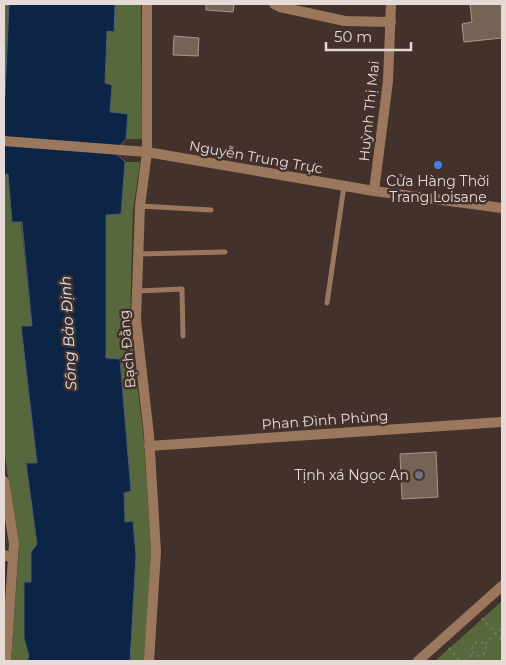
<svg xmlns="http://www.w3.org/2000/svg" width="506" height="665" viewBox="0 0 506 665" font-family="Montserrat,sans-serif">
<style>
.green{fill:#56683c}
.water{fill:#0c2445;stroke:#4d5b70}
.building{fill:#736456;stroke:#a9988a}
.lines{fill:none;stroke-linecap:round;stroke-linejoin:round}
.path{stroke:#81716c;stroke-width:2;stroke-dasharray:2.5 4;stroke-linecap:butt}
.service{stroke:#9b785d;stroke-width:5}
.minor{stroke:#9b785d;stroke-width:10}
.tertiary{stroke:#9b785d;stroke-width:10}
.shop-dot{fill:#3f7fe0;stroke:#43312b;stroke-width:2}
.worship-dot{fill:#6b7280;stroke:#43312b;stroke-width:2}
.labels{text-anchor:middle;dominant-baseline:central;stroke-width:5;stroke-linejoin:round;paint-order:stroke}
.street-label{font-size:14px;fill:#e6dad6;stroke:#43312b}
.poi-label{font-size:14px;fill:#e6dad6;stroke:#43312b}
.water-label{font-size:15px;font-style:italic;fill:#dce5f2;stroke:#43312b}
</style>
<rect width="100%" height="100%" fill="#43312b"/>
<path class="green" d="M4,4H9L5,96H4Z
M115,4H141L142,139H126L128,114L110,112L112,85L105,84L107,31L114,32Z
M125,162H140L133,212L130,327L144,440L151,551L145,661H130L136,556L133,521L125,523L124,493L131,491L120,359L106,358V215L121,214Z
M8,174L12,222H21L32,327H21L37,464L27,463L37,544L31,552V583H24V638L29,656L27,661H11L19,549L4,450V175Z
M502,601V661H435Z"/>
<path class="water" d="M9,4H115L114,32L107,31L105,83L112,85L110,112L128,114L126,139L114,151L125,162L121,214L106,215V358L120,359L131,491L124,493L125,522L133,521L136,556L130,661H27L29,656L24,638V582H31V552L37,544L26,463H37L21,326H32L22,222H12L8,174L4,175V96H5Z"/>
<path class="building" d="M206,4H234L233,12L206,10Z
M470,4H501L502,17V38L464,42L462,24L472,22Z
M174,36L199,38L198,56L173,55Z
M436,452L438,497L402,499L400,454Z"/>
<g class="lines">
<path class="path" d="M482,618L502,641
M472 649a7 7 0 1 1 14 0a7 7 0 1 1-14 0Z
M485,644L502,628
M449,648L460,661
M465,661L474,653"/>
<path class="service" d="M140,206L211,210
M138,254L225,252
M137,291L182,289L183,336
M327,303L344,186"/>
<path class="minor" d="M274,4L280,7L345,21L391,22
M374,191L388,81L391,4
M4,481L14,544L6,661"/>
<path class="tertiary" d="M147,4V152L140,206L136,320L149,435L156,552L149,661
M4,141L147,152L374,191L502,208
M149,446L502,422
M4,555L13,558
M418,661L502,586"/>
</g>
<circle class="shop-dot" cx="438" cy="165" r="5"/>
<circle class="worship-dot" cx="419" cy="475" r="5"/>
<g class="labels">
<g class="street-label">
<text transform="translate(369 111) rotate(-84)">Huỳnh Thị Mai</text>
<text transform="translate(256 157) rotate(10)">Nguyễn Trung Trực</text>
<text transform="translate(127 349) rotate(-95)">Bạch Đằng</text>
<text transform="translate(325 420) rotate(-4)">Phan Đình Phùng</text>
</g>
<g class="poi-label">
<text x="438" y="181">Cửa Hàng Thời<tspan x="438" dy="16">Trang Loisane</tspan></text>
<text x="409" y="475" text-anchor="end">Tịnh xá Ngọc An</text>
</g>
<g class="water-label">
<text transform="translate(68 333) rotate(-93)">Sông Bảo Định</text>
</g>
</g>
<rect width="506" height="665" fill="none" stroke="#e6dad6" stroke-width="10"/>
<path d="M326 42v8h85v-8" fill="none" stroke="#e6dad6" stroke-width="2.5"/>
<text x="334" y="42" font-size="15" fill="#e6dad6" stroke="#43312b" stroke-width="4" paint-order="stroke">50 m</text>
</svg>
